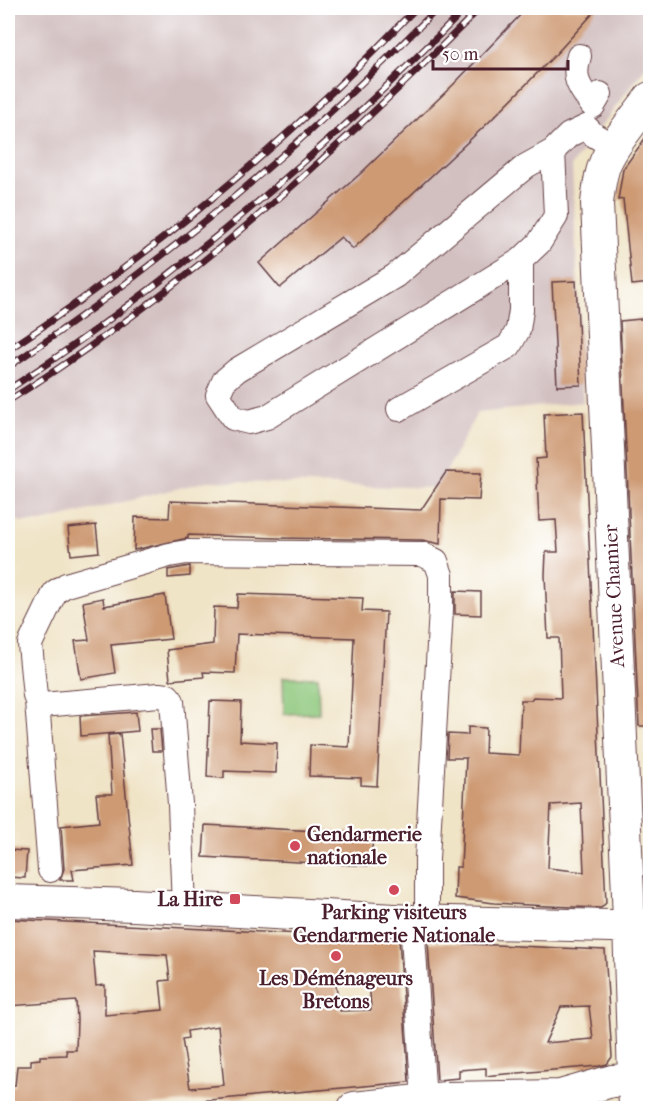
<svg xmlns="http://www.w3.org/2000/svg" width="658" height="1116" viewBox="0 0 658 1116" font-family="'IM FELL French Canon',serif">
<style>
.industrial{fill:#d2bfc0}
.green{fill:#8dc77b;stroke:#6c7353;stroke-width:1.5}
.building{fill:#cd9a73;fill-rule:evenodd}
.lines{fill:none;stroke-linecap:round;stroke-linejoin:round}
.minor-casing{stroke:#633d42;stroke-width:26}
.major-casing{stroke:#633d42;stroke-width:34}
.minor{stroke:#fff;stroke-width:24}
.major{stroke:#fff;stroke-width:32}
.rail-casing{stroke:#4a1f2b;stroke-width:7}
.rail{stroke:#fff;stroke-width:4.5;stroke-dasharray:14;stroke-linecap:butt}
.poi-dot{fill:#d1495b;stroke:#fff;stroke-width:2}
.labels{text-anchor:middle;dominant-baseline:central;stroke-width:4.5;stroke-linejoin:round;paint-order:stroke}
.street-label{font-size:20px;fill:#4a1f2b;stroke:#fff}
.poi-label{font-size:20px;font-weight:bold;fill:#4a1f2b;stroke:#fff}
</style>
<rect width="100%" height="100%" fill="#fff"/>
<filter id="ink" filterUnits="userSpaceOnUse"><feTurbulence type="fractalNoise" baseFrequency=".0167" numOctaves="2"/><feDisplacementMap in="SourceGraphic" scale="12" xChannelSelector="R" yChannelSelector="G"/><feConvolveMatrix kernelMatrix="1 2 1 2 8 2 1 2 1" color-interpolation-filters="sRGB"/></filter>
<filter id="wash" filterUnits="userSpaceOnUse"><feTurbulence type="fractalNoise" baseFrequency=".008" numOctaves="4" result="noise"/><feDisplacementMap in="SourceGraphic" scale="24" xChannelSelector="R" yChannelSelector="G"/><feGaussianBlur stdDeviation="1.35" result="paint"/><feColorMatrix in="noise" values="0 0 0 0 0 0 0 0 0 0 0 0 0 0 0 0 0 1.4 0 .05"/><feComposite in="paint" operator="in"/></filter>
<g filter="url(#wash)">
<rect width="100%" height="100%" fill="#f0e4c7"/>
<path class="industrial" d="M8,8H650V61L572,165L583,402L477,413L446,472L435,488L208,481L42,522H20L8,513Z"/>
<path class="green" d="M283,677H318L319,713L284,714Z"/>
<g id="blocks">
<path class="building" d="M527,8H598L555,55L489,122L353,249L341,237L280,288L259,263L360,174L453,85Z
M651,130V283L632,285L623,199L618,200L623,169Z
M576,281L581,385L557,386L552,282Z
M651,318V726H639L620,321Z
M583,412L606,903L601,908L548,906L494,903L455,898L456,867H461L466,758H447L448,734L468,735V727L486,728L485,753L519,755L521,700H531L533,697L561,698L559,638H548L545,575L546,552H558L556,520L539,521L536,459L546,458L544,414ZM581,803L584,872L548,868L551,805Z
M446,472L481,473L479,500L441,499L440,544L422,540L276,538L188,535V538L134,550L135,517L169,518L170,501L421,510Z
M96,525L99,552L71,555L68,528Z
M190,566V576L168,578V570Z
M455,591L481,592V615L455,614Z
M238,594L363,598L362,611L386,612L377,786L361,785V778L309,776L310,745L349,747L354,638L237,634L235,673L203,672L204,677L170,680L167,650L213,644L214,607L237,608Z
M165,595L171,639L111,645L115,673L81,679L75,641L89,640L83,602L103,598L104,606Z
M210,701L241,702L240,741L277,743L276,773L224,771V778L207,777Z
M136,712L138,731L81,736L80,716Z
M150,729H160L162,751H152Z
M120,734L133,865L72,870L74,880H60L64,869L61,826L99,822L96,794H112L108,735Z
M205,825L373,834L371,866L203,857Z
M8,850L27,851L25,878L8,877Z
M8,919L399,939L409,1082L120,1108H8V1086H15L17,1066H31V1060L40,1059V1056L67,1055L66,1050H76L77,1020L76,1001L8,1006ZM93,951L167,955L170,980L160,981L163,1010L105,1015V985L96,986ZM369,976L371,1010L340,1011L335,979ZM218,1026L224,1085L190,1088L182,1039L188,1038L187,1031Z
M428,942L605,950L612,1057L607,1064L599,1066L494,1075L486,1076V1068L459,1070V1078L437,1080ZM589,1006L593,1039L545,1043L561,1007Z"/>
</g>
</g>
<g filter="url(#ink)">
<use href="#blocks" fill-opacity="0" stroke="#633d42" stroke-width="1.5"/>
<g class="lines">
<defs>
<path id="minor" d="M579,56C572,79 579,87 593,106L600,94
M553,151L526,166L395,276L237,370L224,381L218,395L233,418L249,422L267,417L521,260L539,243L556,216L553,151L569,135L586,127L594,135L614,147
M399,409L509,346L518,330L521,310V260
M37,701L50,870
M184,908L180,804L172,701L168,696L159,695L42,705L38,703L35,696L30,644L55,592L66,585L169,555L187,552L422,554L436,561L441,575V609L427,859V920
M412,921L424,1100"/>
<path id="major" d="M8,901L134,905L412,921L650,927
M354,1108L446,1098L560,1096L612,1081L650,1078
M635,1108L628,894L597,203C599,188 600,174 606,161C617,138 636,118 650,98"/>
</defs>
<use href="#minor" class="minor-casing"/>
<use href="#major" class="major-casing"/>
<use href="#minor" class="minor"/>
<use href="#major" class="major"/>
<defs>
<path id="rail" d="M8,350C156,252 294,136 416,8
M8,367C164,263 306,142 438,8
M8,390C175,280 326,150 466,8
M8,401C182,292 335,154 480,8"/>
</defs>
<use href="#rail" class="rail-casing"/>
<use href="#rail" class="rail"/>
</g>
</g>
<g class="poi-dot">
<circle cx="295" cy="846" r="6"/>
<circle cx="394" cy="890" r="6"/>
<rect x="229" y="893" width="12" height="12" rx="3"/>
<circle cx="336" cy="956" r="6"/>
</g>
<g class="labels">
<g class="street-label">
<text transform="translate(614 596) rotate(-93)">Avenue Chamier</text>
</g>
<g class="poi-label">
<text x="307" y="834" text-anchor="start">Gendarmerie<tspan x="307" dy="23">nationale</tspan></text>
<text x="223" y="899" text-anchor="end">La Hire</text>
<text x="394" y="912">Parking visiteurs<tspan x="394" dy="23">Gendarmerie Nationale</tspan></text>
<text x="336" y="978">Les Déménageurs<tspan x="336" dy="23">Bretons</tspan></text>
</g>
</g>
<rect width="658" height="1116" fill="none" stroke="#fff" stroke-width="30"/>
<path d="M433 60v9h135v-9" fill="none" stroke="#4a1f2b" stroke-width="3"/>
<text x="442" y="60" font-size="18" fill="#4a1f2b" stroke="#ffffff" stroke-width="4.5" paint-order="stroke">50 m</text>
</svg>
